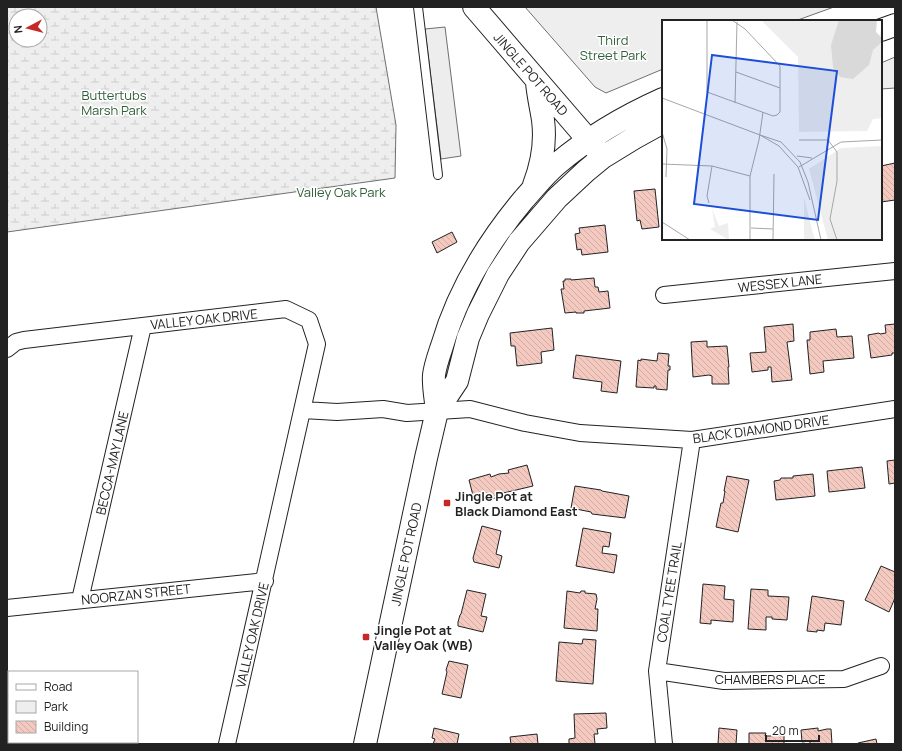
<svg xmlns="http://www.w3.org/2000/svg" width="902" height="751" viewBox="0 0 902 751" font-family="Manrope,sans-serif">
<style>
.green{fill:#eee;stroke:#6f6f6f}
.wetland{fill:url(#wetland-marsh);stroke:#6f6f6f;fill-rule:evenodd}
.parking{fill:#ededed;stroke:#6f6f6f}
.building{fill:url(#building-back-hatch);stroke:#222}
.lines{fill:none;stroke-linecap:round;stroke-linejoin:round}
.lane-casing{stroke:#222;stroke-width:10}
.street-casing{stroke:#222;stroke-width:18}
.secondary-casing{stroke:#222;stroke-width:24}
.lane{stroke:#fff;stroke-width:8}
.street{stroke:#fff;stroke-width:16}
.secondary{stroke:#fff;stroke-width:22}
.poi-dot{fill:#c62828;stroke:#fff;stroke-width:1.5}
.labels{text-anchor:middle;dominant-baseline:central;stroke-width:3;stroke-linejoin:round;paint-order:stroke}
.park-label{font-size:13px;fill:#2f5e38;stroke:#fff}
.street-label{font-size:13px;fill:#222;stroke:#fff}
.poi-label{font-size:13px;font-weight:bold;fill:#222;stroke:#fff;text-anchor:start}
.inset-road{fill:none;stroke:#a7a7a7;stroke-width:1}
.view{fill:#1d4ed8;fill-opacity:0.15;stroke:#1d4ed8;stroke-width:2}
.inset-edge{fill:none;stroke:#222;stroke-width:2}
</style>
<defs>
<pattern id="wetland-marsh" width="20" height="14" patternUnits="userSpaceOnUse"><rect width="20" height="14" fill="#eee"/><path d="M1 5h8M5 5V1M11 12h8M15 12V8" fill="none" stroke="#ccc"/></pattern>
<pattern id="building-back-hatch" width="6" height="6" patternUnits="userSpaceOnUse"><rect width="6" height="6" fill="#f3c9c0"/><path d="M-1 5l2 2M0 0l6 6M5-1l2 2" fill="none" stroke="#d0aca5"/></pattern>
</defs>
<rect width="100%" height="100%" fill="#fff"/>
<path class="green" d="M525,7H834L795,21H663V69L606,93L595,87Z
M895,57V88L881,89V63Z"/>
<path class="wetland" d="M7,7H376L396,125L395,178L7,232ZM16,16H40V40H16Z"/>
<path class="parking" d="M445,27L461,156L441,159L425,29Z"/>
<path class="building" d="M895,163V200L881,202V166Z
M655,189L659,227L642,229L640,220L637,221L634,191Z
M605,225L608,252L582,255L581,249L577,250L575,234L580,233L579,228Z
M452,232L457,242L437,253L432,242Z
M594,278L595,287H598L599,292L608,291L610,308L584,311V313H576V312L565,313L561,289H564L563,281H565V279H571V280Z
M793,324L794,341L787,342L792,380L772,382L771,367H768V370L752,372L750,353L766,352L764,327Z
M895,324V353H892V355L871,358L868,335L879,333L880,334L886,333L885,325Z
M552,328L554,350L541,352L542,363L517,366L515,346H511L510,333Z
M836,329L837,337L852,336L854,358L823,361L824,372L810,374L807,340H810V332Z
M707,341V347L727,346L729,367H728L729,384H712V376L709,375L693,377L691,342Z
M658,353L669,354L668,366H670V370H668L667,390L656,389V386H654V388L636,387L638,360L641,361V359L657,361Z
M576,355L621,361L617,393L601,391L602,382L573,378Z
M895,460V483L889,484L887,461Z
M527,465L533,486L495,495L496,498L475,503L469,480L490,474L491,477L499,474L509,473L508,470Z
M862,467L865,488L829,492L827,471Z
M813,474L815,496L776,500L774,481L780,480L781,478H793V476Z
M727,476L749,480L738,532L716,527L721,503H723L725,491H724Z
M575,486L601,490L602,491L629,496L625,518L592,514L591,512L571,508Z
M482,526L501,531L496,554L502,556L499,568L474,562L473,558Z
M583,528L611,533L609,547L603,546L602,553L617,555L614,573L576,566Z
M881,566L895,572V588L894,591H895V598L889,612L865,600Z
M703,584L725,586L724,599L734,600L733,622L711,620V624L700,623Z
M751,589L768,590V596L789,597L787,620L772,619V617H766V630L748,629Z
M467,590L486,594L481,616L487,617L483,632L458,626V622L460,615L461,614Z
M567,591L580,593L581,591H585V593L596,594L597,599L595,609H598L597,631L564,628Z
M812,596L844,601L841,625L825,623L824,631L817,630V632L807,631Z
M583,639L596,640L593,684L556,681L559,642L582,644Z
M449,661L468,665L461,698L442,694L447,672L446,670Z
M606,713L607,728L597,729L598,734H594L595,744H569V739L575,738L574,714Z
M434,728L459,734L457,744H433L435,739L432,738Z
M719,728L737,730L736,744H718Z
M818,728V731L827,729H831L832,744H810V741L802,742L801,730Z
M749,733H766L765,736H773L774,735L784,736V744H749Z
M537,734L538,744H511L510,737Z
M876,739L877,744H858V743Z"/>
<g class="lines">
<defs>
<path id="lane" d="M418,7L438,175"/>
<path id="street" d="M664,295L895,271
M7,349L16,342L24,340L286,309L309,320L317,344L227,744
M303,410L337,412L383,409L407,413L470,409L525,423L580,433L692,440L895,409
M80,600L143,326
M7,608L265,581
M657,671L724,681L844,679L881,666
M664,744L657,671L692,440"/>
<path id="secondary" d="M474,7L597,150
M881,30L895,25
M534,185C542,164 546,143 543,120C541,107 538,95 537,82
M437,411C436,400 433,386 434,375C435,366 439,355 442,346C458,291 488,242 524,199C535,187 545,174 557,164C589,137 625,116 663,99
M365,744L426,458L437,411L457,381L468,338L478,314L498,274L519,242L557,198L586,171L603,157L634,138L663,122"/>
</defs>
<use href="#lane" class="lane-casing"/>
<use href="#street" class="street-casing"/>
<use href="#secondary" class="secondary-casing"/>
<use href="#lane" class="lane"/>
<use href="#street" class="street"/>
<use href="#secondary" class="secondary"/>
</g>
<g class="poi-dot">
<rect x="443" y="499" width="8" height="8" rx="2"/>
<rect x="362" y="633" width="8" height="8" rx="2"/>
</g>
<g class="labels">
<g class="park-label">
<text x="613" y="40">Third<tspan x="613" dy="15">Street Park</tspan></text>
<text x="114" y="95">Buttertubs<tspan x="114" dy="15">Marsh Park</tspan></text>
<text x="341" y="192">Valley Oak Park</text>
</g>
<g class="street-label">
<text transform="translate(531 74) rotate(49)">JINGLE POT ROAD</text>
<text transform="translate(780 283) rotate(-6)">WESSEX LANE</text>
<text transform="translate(204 319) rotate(-6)">VALLEY OAK DRIVE</text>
<text transform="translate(761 429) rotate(-8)">BLACK DIAMOND DRIVE</text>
<text transform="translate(112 463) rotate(-77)">BECCA-MAY LANE</text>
<text transform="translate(406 554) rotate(-78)">JINGLE POT ROAD</text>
<text transform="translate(669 592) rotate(-81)">COAL TYEE TRAIL</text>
<text transform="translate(136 594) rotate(-6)">NOORZAN STREET</text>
<text transform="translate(252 635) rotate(-77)">VALLEY OAK DRIVE</text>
<text x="770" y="679">CHAMBERS PLACE</text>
</g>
<g class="poi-label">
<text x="455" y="496">Jingle Pot at<tspan x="455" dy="15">Black Diamond East</tspan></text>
<text x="374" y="630">Jingle Pot at<tspan x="374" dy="15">Valley Oak (WB)</tspan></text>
</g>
</g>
<g transform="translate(662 20)">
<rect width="220" height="220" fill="#fff"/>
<path d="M220,126V220H166L147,149L179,128ZM142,177L150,210L153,220H142ZM50,189L57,206L66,203L67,220L48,209L53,207Z" fill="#eee"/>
<path d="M99,0H187L173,18L172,43L205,29L218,17L220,1V98L211,99L205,111L137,112L136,37Z" fill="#eee"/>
<path d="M177,0H215L214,12L220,18V22L211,30L207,45L191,59L178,57L171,47L169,25Z" fill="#d9d9d9"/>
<path class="inset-road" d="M45,0V72L111,96L115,95L118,92V46L83,9L70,0M74,52L118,68M0,78L98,115L117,126L136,147L148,180M73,83L75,2M0,112L5,129L4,157M98,115L119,122L138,142L146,162L159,220M137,120H166L175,132V161L168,199L175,220M135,136L150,138M0,144L50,146L88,156M137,147L179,122L220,120M47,183L45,176L50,146M0,202L28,220M89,208L111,209M88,220V156L97,120L101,92M111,220L112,154"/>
<path class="view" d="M50,35L175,51L156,200L32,184Z"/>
<rect width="220" height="220" class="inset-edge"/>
</g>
<rect width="902" height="751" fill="none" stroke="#222222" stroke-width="16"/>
<rect x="8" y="671" width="130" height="72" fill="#ffffff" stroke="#a7a7a7"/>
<rect x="16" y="684" width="20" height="6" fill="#ffffff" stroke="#a7a7a7"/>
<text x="44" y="691" font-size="12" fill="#222222">Road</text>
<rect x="16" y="701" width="20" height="12" fill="#eeeeee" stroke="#a7a7a7"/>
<text x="44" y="711" font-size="12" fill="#222222">Park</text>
<rect x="16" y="721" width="20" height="12" fill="url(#building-back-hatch)" stroke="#a7a7a7"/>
<text x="44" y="731" font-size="12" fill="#222222">Building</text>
<g transform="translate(28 28) rotate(263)"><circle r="19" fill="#ffffff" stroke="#a7a7a7"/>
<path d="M0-3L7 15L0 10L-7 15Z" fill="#c62828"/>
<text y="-6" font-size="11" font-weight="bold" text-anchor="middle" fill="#222222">N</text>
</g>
<path d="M766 735v6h53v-6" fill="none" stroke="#222222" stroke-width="2"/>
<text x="772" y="735" font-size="12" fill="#222222" stroke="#ffffff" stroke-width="3" paint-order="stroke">20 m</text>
</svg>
